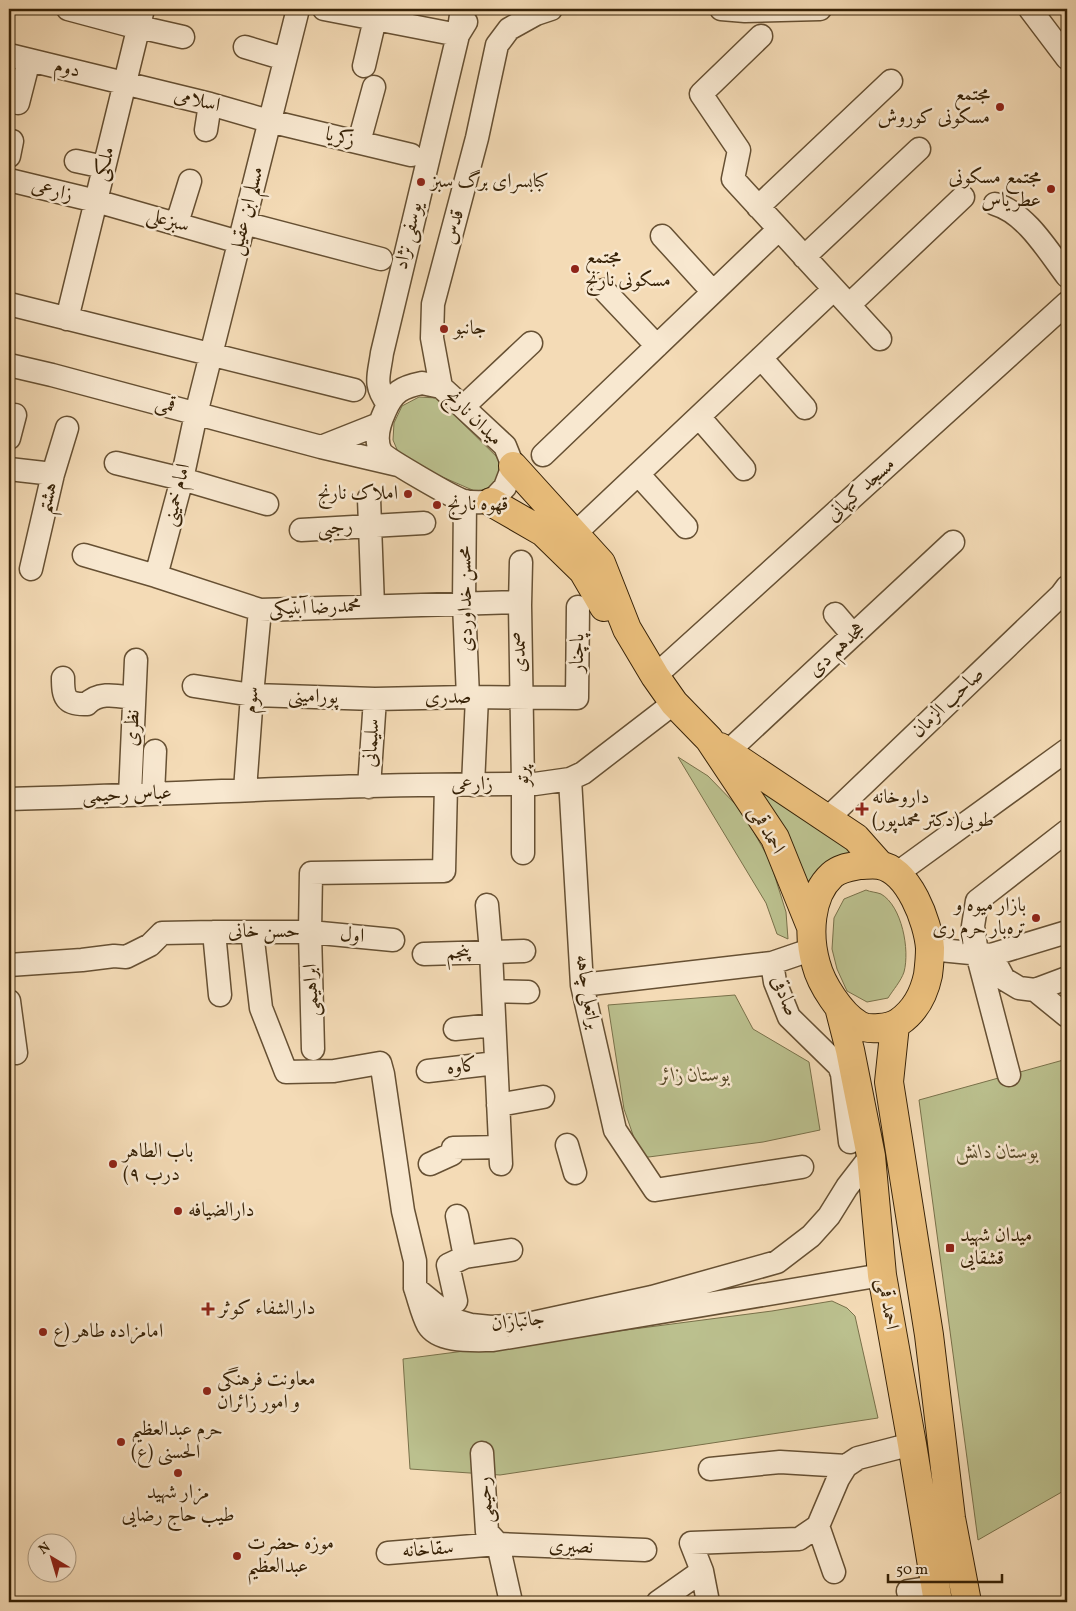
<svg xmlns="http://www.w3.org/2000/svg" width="1076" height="1611" viewBox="0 0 1076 1611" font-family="Vollkorn,Amiri,serif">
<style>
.green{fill:#bbc08e;stroke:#79714a}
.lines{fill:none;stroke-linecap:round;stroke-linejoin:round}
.minor-casing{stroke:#665033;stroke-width:25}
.major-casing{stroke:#372207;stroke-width:30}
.minor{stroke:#f8e8d0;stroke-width:22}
.major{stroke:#eabe7b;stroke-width:28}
.poi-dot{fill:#8f2418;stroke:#f8e8d0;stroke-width:2}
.labels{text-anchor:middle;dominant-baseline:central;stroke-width:5;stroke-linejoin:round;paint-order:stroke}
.street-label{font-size:20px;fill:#372207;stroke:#f8e8d0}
.poi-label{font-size:20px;fill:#372207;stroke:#f8e8d0;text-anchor:start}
.park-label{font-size:20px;font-style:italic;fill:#584a29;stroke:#f8e8d0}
</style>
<rect width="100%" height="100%" fill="#f4dbb6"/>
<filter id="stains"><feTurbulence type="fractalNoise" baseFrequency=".004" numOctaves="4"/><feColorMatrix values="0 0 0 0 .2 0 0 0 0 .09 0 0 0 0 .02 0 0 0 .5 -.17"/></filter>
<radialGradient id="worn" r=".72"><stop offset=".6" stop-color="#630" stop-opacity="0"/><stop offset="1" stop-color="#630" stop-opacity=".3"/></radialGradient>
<path class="green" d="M419,397L437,398L504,464L497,485L477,492L401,459L393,440L394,423L402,406Z
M678,757L708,776L742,811L770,861L786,912L788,939L777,934L766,903Z
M751,784L855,852L809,885Z
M866,890C870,892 876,892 881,894C902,906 910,950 904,972C901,981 893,990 888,998L867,1002L847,991L837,969L832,949L834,918L844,899Z
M735,995L753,1029L809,1062L820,1130L763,1142L641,1158L624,1109L608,1005Z
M1067,1059V1384L1065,1386L1067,1392V1489L978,1540L919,1100Z
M832,1301L847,1308L855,1316L878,1418L500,1475L410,1469L403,1359L772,1311Z"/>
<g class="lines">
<defs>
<path id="minor" d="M68,9L139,28
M324,9L458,35L466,22
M721,9L745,11L820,9
M1030,9L1067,58
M139,27L183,37
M761,36L701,94L739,150L733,179L880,339
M245,47L285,59
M9,55L210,104L269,121L411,155
M364,66L375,19
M18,103L29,60
M206,130L210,104
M359,142L374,87
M9,156L12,141
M76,161L104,167
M9,180L96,201L239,242
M995,204C1026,213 1048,251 1067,276
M758,207L891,81
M177,223L190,181
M244,223L381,259
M662,236L713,292
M804,257L919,149
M604,290L657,346
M9,304L354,390
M849,305L963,197
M67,319L143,9
M761,358L805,408
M9,365L52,375L321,447L398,465
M422,383L441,387L463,407L505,446L513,466L505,487L491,502C483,502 472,503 464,501C454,498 386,459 381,452C374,439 379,424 385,411C393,392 402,387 422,383Z
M441,387L432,338L433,304L477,138L497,45L509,29L536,14L551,9
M388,404C373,384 379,376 382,353L458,35L462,9
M463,407L531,343
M699,417L744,469
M9,438L15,415
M321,447L379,424
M543,455L779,229
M116,463L182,479L267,504
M9,469L53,474
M638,474L686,527
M369,498L373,606
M465,501L464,604L468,697
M301,530L424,523
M576,536L584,525L834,289
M84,555L156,576L260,610L518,602L520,605L523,784V853
M31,569L53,474L67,428
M156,576L182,479L196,414L298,9
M520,605L521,562
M835,614L853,635
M655,676L1067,303
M63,678C63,697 65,705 87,704C99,691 118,696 134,698
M194,686L252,695L375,699L468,697L577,698L578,607
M721,758L953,542
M570,779L582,985L615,1130L655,1190L802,1167
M473,785L477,697
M369,787L375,699
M245,790L252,695L260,610
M153,794L155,751
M130,795L136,660
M9,799C184,794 360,783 535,784L570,779L583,773L674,703
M828,818L1061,595L1067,587
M896,874L1067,750
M487,905L491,952L501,1164
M214,932L220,995
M252,932L261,1008L286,1072L334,1071L380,1063L383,1074L403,1211L415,1261V1288
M930,949L991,955L1067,932
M424,954L524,951
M991,955L1004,979L1019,988L1035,990L1067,1016
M772,963L813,949
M9,965L82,960L114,956L126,957L150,945L162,933L214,932H310L393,940
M582,985L772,963L775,982L789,1017L839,1066L842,1074L850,1142
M1035,990L1067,978
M493,991L528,992
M9,1001L16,1053L9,1052
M455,1029L494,1025
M313,1049L310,932L311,873L444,871L446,785
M428,1071L496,1063
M1009,1075L977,953L973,926L977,901L1067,831
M498,1105L543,1097
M567,1145L575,1173
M871,1156L847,1187L829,1216L811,1236L777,1262L652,1297L523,1325L491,1327L471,1325L454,1320L415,1288C419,1299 422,1314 428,1325C439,1343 474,1340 493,1340L882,1275
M430,1164L452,1154L453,1148L500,1147
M465,1257L511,1250
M456,1301L448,1265L465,1257L457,1216
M482,1453L487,1532L498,1544L511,1602
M710,1469L780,1462L846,1466
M818,1526L834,1572
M388,1553L498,1544L645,1550
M908,1591L934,1587
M658,1602L702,1571
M708,1602L702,1571L691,1543L799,1539L818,1526L838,1479L846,1466L858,1458L912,1444"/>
<path id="major" d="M513,466L601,563L627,629L655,676L674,703L709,739L775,838L811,927
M491,502L543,532L583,571L604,607
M720,747L856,838L880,865
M860,865C866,865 873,864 879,865C909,870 928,922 930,948C930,956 929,967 928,975C924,994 915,1011 899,1022C890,1028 869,1031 859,1025C841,1015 821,984 816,964C808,936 809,896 832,875C840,868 850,867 860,865Z
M839,1007L850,1050L871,1156L882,1275L912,1444L938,1602
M895,1025L889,1082L929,1335L951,1518L967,1602"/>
</defs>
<use href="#minor" class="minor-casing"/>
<use href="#major" class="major-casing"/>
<use href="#minor" class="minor"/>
<use href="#major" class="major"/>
</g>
<g class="poi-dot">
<circle cx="1000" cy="107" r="5"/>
<circle cx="421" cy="182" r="5"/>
<circle cx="1051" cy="189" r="5"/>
<circle cx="575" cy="269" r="5"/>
<circle cx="444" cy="329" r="5"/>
<circle cx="408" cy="494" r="5"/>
<circle cx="437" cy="505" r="5"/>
<path d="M859.5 801.5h5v5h5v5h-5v5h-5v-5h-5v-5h5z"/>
<circle cx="1036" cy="918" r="5"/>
<circle cx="113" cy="1164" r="5"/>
<circle cx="178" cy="1211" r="5"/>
<rect x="945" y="1243" width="10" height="10" rx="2.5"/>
<path d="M205.5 1301.5h5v5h5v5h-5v5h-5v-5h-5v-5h5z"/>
<circle cx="43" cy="1332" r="5"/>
<circle cx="207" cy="1391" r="5"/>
<circle cx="121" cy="1442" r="5"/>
<circle cx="178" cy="1473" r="5"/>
<circle cx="237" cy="1556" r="5"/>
</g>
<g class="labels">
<g class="street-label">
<text transform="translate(67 69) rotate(14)">دوم</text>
<text transform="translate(197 101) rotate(14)">اسلامی</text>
<text transform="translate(340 138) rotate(14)">زکریا</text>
<text transform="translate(105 164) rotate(-76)">ملکی</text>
<text transform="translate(52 191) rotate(14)">زارعی</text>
<text transform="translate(247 211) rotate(-76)">مسلم ابن عقیل</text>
<text transform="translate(168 221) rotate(16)">سبزعلی</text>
<text transform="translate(454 227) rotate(-74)">قدس</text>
<text transform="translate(409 236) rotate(-77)">یوسفی نژاد</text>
<text transform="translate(165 405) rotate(15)">قمی</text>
<text transform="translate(473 418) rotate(44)">میدان نارنج</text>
<text transform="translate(861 490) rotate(-42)">مسجد کیهانی</text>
<text transform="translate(177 495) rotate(-76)">امام خمینی</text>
<text transform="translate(48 498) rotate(-76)">هشتم</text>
<text transform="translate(335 528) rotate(-4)">رجبی</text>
<text transform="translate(466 599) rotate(-91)">محسن خداوردی</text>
<text transform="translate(315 608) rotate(-2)">محمدرضا آبنیکی</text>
<text transform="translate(837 650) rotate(-43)">هجدهم دی</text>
<text transform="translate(520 652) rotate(-91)">صمدی</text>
<text transform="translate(578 653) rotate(-89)">پاچنار</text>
<text transform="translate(313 697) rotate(2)">پورامینی</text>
<text transform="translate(448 698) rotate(-1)">صدری</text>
<text transform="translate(252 700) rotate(-85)">سوم</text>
<text transform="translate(948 703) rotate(-44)">صاحب الزمان</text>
<text transform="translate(133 728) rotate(-88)">نظری</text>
<text transform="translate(372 743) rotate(-86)">سلیمانی</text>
<text transform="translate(523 776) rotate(-91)">پرتو</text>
<text transform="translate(472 785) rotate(-1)">زارعی</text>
<text transform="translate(127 795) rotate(-2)">عباس رحیمی</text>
<text transform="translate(766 830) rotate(60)">احمد قمی</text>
<text x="264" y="932">حسن خانی</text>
<text transform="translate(352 936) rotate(5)">اول</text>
<text transform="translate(458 953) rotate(-2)">پنجم</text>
<text transform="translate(312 990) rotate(-92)">ابراهیمی</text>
<text transform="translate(587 992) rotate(81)">براتعلی چاهه</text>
<text transform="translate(784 996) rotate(68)">صادقی</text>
<text transform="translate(462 1067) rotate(-7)">کاوه</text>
<text transform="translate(887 1304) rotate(80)">احمد قمی</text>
<text transform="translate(518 1322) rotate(-7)">جانبازان</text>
<text transform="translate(486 1500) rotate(-94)">رحیمی</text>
<text transform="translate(571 1547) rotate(2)">نصیری</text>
<text transform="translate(428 1550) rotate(-4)">سقاخانه</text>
</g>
<g class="poi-label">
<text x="990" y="95" text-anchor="end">مجتمع<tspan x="990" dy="23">مسکونی کوروش</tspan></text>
<text x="1041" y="178" text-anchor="end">مجتمع مسکونی<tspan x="1041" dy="23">عطر یاس</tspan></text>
<text x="431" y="182">کبابسرای برگ سبز</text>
<text x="585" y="258">مجتمع<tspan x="585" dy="23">مسکونی نارنج</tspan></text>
<text x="454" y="329">جانبو</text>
<text x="398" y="494" text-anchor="end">املاک نارنج</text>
<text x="447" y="505">قهوه نارنج</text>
<text x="872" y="798">داروخانه<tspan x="872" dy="23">طوبی(دکتر محمدپور)</tspan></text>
<text x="1026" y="906" text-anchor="end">بازار میوه و<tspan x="1026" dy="23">تره‌بار حرم ری</tspan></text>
<text x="123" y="1152">باب الطاهر<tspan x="123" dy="23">(درب ۹</tspan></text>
<text x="188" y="1211">دارالضیافه</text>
<text x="960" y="1236">میدان شهید<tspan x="960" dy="23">قشقایی</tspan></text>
<text x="219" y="1309">دارالشفاء کوثر</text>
<text x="53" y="1332">امامزاده طاهر (ع</text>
<text x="217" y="1380">معاونت فرهنگی<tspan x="217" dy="23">و امور زائران</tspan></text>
<text x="131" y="1430">حرم عبدالعظیم<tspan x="131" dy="23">الحسنی (ع)</tspan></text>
<text x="178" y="1493" text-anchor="middle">مزار شهید<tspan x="178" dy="23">طیب حاج رضایی</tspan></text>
<text x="247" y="1544">موزه حضرت<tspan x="247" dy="23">عبدالعظیم</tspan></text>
</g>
<g class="park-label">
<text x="695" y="1076">بوستان زائر</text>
<text x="997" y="1153">بوستان دانش</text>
</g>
</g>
<rect width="1076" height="1611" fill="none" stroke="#f4dbb6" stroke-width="30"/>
<rect x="10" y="10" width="1056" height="1591" fill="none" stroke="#372207" stroke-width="2.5"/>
<rect x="15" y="15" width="1046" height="1581" fill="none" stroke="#372207"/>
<g transform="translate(52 1558) rotate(322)"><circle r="24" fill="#f8e8d0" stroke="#ab9980"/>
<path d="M0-4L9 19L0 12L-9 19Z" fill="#8f2418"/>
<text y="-8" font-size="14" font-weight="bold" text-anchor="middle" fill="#372207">N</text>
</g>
<path d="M888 1574v8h114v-8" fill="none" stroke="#372207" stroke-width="2.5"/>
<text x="896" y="1574" font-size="15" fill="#372207" stroke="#f8e8d0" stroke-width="4" paint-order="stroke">50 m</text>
<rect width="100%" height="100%" filter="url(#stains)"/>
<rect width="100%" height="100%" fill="url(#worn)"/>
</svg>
